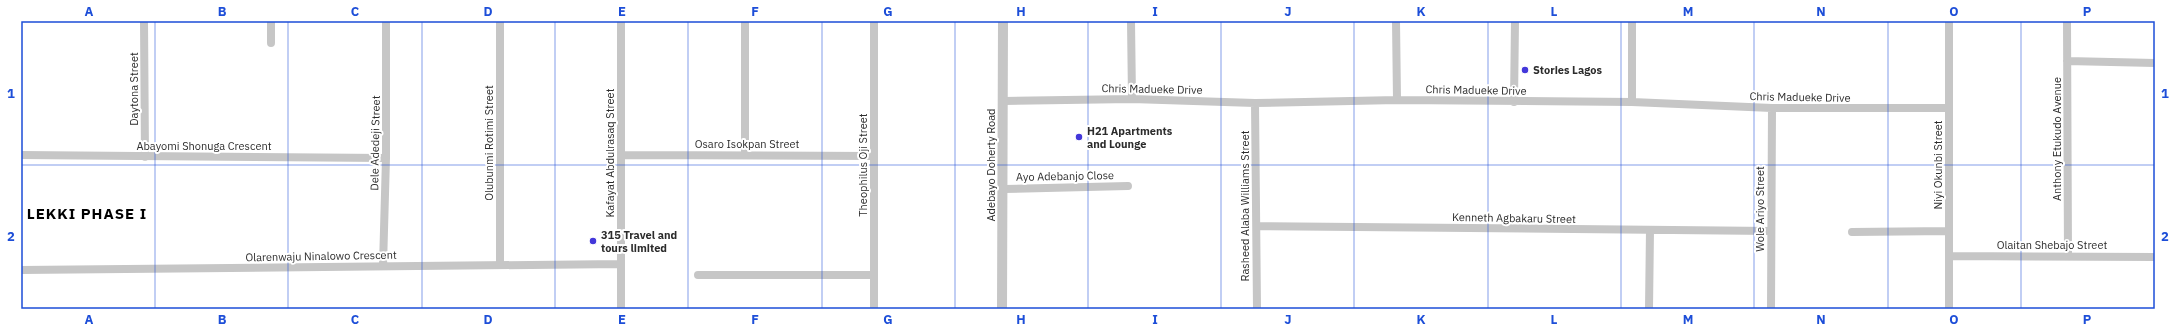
<svg xmlns="http://www.w3.org/2000/svg" width="2176" height="330" viewBox="0 0 2176 330" font-family="'IBM Plex Sans',sans-serif">
<style>
.lines{fill:none;stroke-linecap:round;stroke-linejoin:round}
.minor{stroke:#c6c6c6;stroke-width:8}
.tertiary{stroke:#c6c6c6;stroke-width:10}
.grid{fill:none;stroke:#1d4ed8;stroke-width:1;stroke-opacity:0.55}
.poi-dot{fill:#4337da;stroke:#fff;stroke-width:1.5}
.labels{text-anchor:middle;dominant-baseline:central;stroke-width:4;stroke-linejoin:round;paint-order:stroke}
.poi-label{font-size:11px;font-weight:bold;fill:#2c2c2c;stroke:#fff;text-anchor:start}
.street-label{font-size:11px;fill:#2c2c2c;stroke:#fff}
.district-label{font-size:15px;font-weight:bold;letter-spacing:1px;fill:#000;stroke:#fff}
.neatline{fill:none;stroke:#1d4ed8;stroke-width:1.5}
.grid-label{font-size:13px;text-anchor:middle;font-weight:bold;fill:#1d4ed8}
</style>
<rect width="100%" height="100%" fill="#fff"/>
<g class="lines">
<path class="minor" d="M144,21L145,157
M271,21V43
M621,21V309
M1131,21L1132,99
M1396,21L1397,100
M1632,21V102
M1949,21V309
M2067,21L2068,256
M2067,61L2155,63
M1003,101L1132,99L1255,103L1397,100L1632,102L1772,108H1949
M1514,102L1515,21
M1255,103L1257,309
M21,155L386,158
M621,155L874,156
M745,155V21
M1003,189L1128,186
M1257,226L1771,231
M1852,232L1949,231
M1949,256L2155,257
M500,265V21
M383,266L386,158V21
M21,270L621,264
M698,275H874
M874,309V21
M1649,309L1650,230
M1771,309L1772,108"/>
<path class="tertiary" d="M1002,309L1003,21"/>
</g>
<path class="grid" d="M155,21V309M288,21V309M422,21V309M555,21V309M688,21V309M822,21V309M955,21V309M1088,21V309M1221,21V309M1354,21V309M1488,21V309M1621,21V309M1754,21V309M1888,21V309M2021,21V309M21,165H2155"/>
<g class="poi-dot">
<circle cx="1525" cy="70" r="4"/>
<circle cx="1079" cy="137" r="4"/>
<circle cx="593" cy="241" r="4"/>
</g>
<g class="labels">
<g class="poi-label">
<text x="1533" y="70">Stories Lagos</text>
<text x="1087" y="131">H21 Apartments<tspan x="1087" dy="13">and Lounge</tspan></text>
<text x="601" y="235">315 Travel and<tspan x="601" dy="13">tours limited</tspan></text>
</g>
<g class="street-label">
<text transform="translate(134 89) rotate(-90)">Daytona Street</text>
<text transform="translate(1152 89) rotate(1)">Chris Madueke Drive</text>
<text transform="translate(1476 90) rotate(1)">Chris Madueke Drive</text>
<text transform="translate(1800 97) rotate(1)">Chris Madueke Drive</text>
<text transform="translate(2057 139) rotate(-90)">Anthony Etukudo Avenue</text>
<text transform="translate(375 143) rotate(-89)">Dele Adedeji Street</text>
<text transform="translate(489 143) rotate(-90)">Olubunmi Rotimi Street</text>
<text x="747" y="144">Osaro Isokpan Street</text>
<text x="204" y="146">Abayomi Shonuga Crescent</text>
<text transform="translate(610 153) rotate(-90)">Kafayat Abdulrasaq Street</text>
<text transform="translate(863 165) rotate(-90)">Theophilus Oji Street</text>
<text transform="translate(991 165) rotate(-90)">Adebayo Doherty Road</text>
<text transform="translate(1938 165) rotate(-90)">Niyi Okunbi Street</text>
<text transform="translate(1065 176) rotate(-1)">Ayo Adebanjo Close</text>
<text transform="translate(1245 206) rotate(-90)">Rasheed Alaba Williams Street</text>
<text transform="translate(1760 209) rotate(-90)">Wole Ariyo Street</text>
<text transform="translate(1514 218) rotate(1)">Kenneth Agbakaru Street</text>
<text x="2052" y="245">Olaitan Shebajo Street</text>
<text transform="translate(321 256) rotate(-1)">Olarenwaju Ninalowo Crescent</text>
</g>
<g class="district-label">
<text x="87" y="213">LEKKI PHASE I</text>
</g>
</g>
<rect width="2176" height="330" fill="none" stroke="#ffffff" stroke-width="44"/>
<rect x="22" y="22" width="2132" height="286" class="neatline"/>
<g class="grid-label">
<text x="89" y="16">A</text>
<text x="222" y="16">B</text>
<text x="355" y="16">C</text>
<text x="488" y="16">D</text>
<text x="622" y="16">E</text>
<text x="755" y="16">F</text>
<text x="888" y="16">G</text>
<text x="1021" y="16">H</text>
<text x="1155" y="16">I</text>
<text x="1288" y="16">J</text>
<text x="1421" y="16">K</text>
<text x="1554" y="16">L</text>
<text x="1688" y="16">M</text>
<text x="1821" y="16">N</text>
<text x="1954" y="16">O</text>
<text x="2087" y="16">P</text>
<text x="11" y="98">1</text>
<text x="2165" y="98">1</text>
<text x="11" y="241">2</text>
<text x="2165" y="241">2</text>
<text x="89" y="324">A</text>
<text x="222" y="324">B</text>
<text x="355" y="324">C</text>
<text x="488" y="324">D</text>
<text x="622" y="324">E</text>
<text x="755" y="324">F</text>
<text x="888" y="324">G</text>
<text x="1021" y="324">H</text>
<text x="1155" y="324">I</text>
<text x="1288" y="324">J</text>
<text x="1421" y="324">K</text>
<text x="1554" y="324">L</text>
<text x="1688" y="324">M</text>
<text x="1821" y="324">N</text>
<text x="1954" y="324">O</text>
<text x="2087" y="324">P</text>
</g>
</svg>
